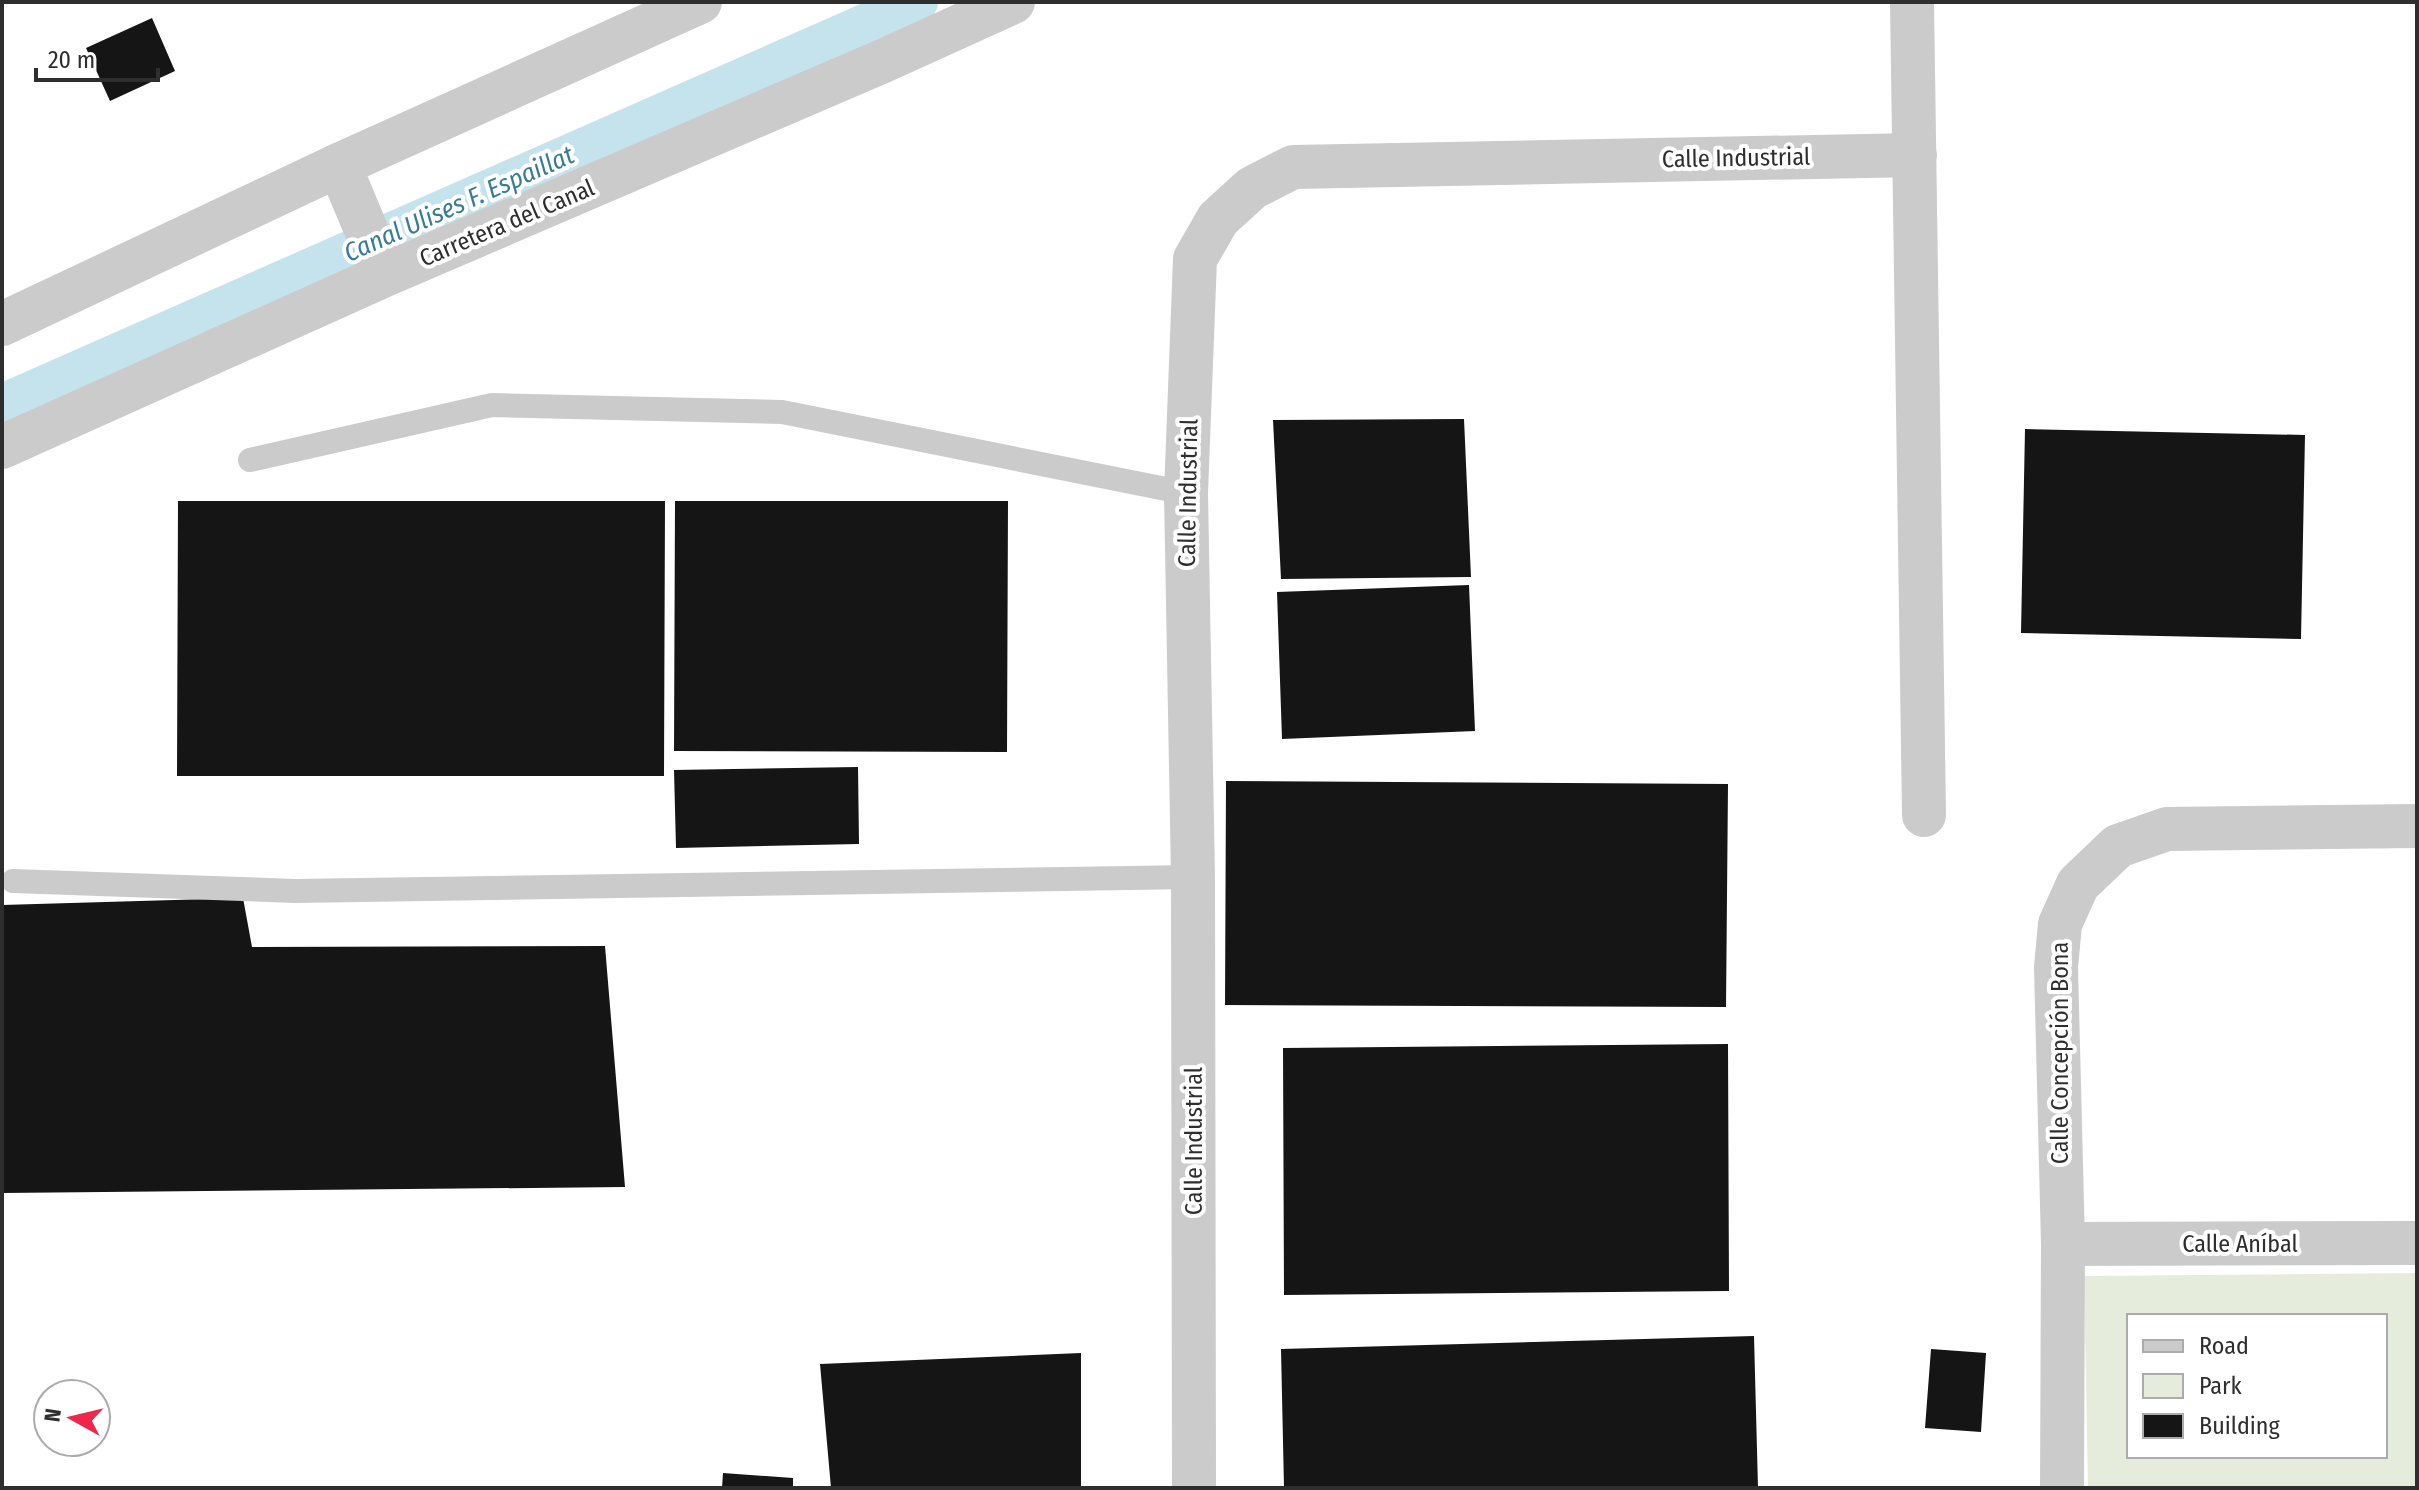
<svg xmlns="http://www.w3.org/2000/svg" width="2419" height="1490" viewBox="0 0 2419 1490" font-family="'Fira Sans Condensed',sans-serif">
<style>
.green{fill:#e6ecdb;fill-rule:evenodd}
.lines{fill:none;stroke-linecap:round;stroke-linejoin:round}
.canal{stroke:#c5e3ed;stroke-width:42}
.building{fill:#151515}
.path{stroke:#cbcbcb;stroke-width:5;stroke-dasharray:4 4;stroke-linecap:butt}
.service{stroke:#cbcbcb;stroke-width:24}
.minor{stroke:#cbcbcb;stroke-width:44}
.labels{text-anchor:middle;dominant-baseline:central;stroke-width:8;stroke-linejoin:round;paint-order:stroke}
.street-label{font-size:24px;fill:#2e2e2e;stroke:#fff}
.water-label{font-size:26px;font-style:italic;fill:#377c95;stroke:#fff}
</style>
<rect width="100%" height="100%" fill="#fff"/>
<path class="green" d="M2417,1273V1488H2088L2084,1276ZM2129,1316H2385V1456H2129Z"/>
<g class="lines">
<path class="canal" d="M2,405L917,2"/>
</g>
<path class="building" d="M152,18L175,71L110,101L86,48Z
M1464,419L1471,577L1281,579L1273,420Z
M2025,429L2305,435L2301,639L2021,633Z
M178,501H665L664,776H177Z
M675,501H1008L1007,752L674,751Z
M1469,585L1475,731L1282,739L1277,592Z
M858,767L859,844L676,848L674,770Z
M1226,781L1728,784L1726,1007L1225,1005Z
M243,898L252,947L605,946L625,1187L2,1193V905Z
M1728,1044L1729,1291L1284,1295L1283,1048Z
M1754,1336L1758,1488H1284L1281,1349Z
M1931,1349L1986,1353L1981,1432L1925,1428Z
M1081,1353V1488H831L820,1364Z
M723,1473L793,1478V1488H722Z"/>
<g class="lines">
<path class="path" d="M2416,1488H2417"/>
<path class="service" d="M250,460L492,405L782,412L1186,493
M13,881L295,891L1193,877"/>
<path class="minor" d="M1912,2L1924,815
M339,165L385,275
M2,324L339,165L700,2
M2,447L385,275L883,61L1013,2
M2063,1244L2417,1243
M1194,1488L1193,877L1186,493L1195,259L1218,219L1252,188L1293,167L1915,155
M2062,1488L2063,1244L2056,967L2060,924L2078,884L2118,846L2167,829L2417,826"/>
</g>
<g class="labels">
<g class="street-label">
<text transform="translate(1736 158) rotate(-1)">Calle Industrial</text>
<text transform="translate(507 223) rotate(-23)">Carretera del Canal</text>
<text transform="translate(1188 493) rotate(-89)">Calle Industrial</text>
<text transform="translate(2060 1053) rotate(-90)">Calle Concepción Bona</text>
<text transform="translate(1194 1141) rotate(-90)">Calle Industrial</text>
<text x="2240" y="1244">Calle Aníbal</text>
</g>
<g class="water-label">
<text transform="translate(459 204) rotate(-24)">Canal Ulises F. Espaillat</text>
</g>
</g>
<rect width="2419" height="1490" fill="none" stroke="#2e2e2e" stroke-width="8"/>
<rect x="2127" y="1314" width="260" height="144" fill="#ffffff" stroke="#ababab" stroke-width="2"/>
<rect x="2143" y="1340" width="40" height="12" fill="#cbcbcb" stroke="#ababab" stroke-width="2"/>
<text x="2199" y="1354" font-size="24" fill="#2e2e2e">Road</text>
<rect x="2143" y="1374" width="40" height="24" fill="#e6ecdb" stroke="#ababab" stroke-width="2"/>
<text x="2199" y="1394" font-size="24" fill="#2e2e2e">Park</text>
<rect x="2143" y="1414" width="40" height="24" fill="#151515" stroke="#ababab" stroke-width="2"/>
<text x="2199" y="1434" font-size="24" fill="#2e2e2e">Building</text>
<g transform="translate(72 1418) rotate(278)"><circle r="38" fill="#ffffff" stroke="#ababab" stroke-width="2"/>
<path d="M0-6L14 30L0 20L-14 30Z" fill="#ef264c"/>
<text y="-12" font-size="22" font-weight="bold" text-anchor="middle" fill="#2e2e2e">N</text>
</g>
<path d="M36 68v12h122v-12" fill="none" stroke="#2e2e2e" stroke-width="4"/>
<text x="48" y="68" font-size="24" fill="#2e2e2e" stroke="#ffffff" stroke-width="6" paint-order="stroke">20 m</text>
</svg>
